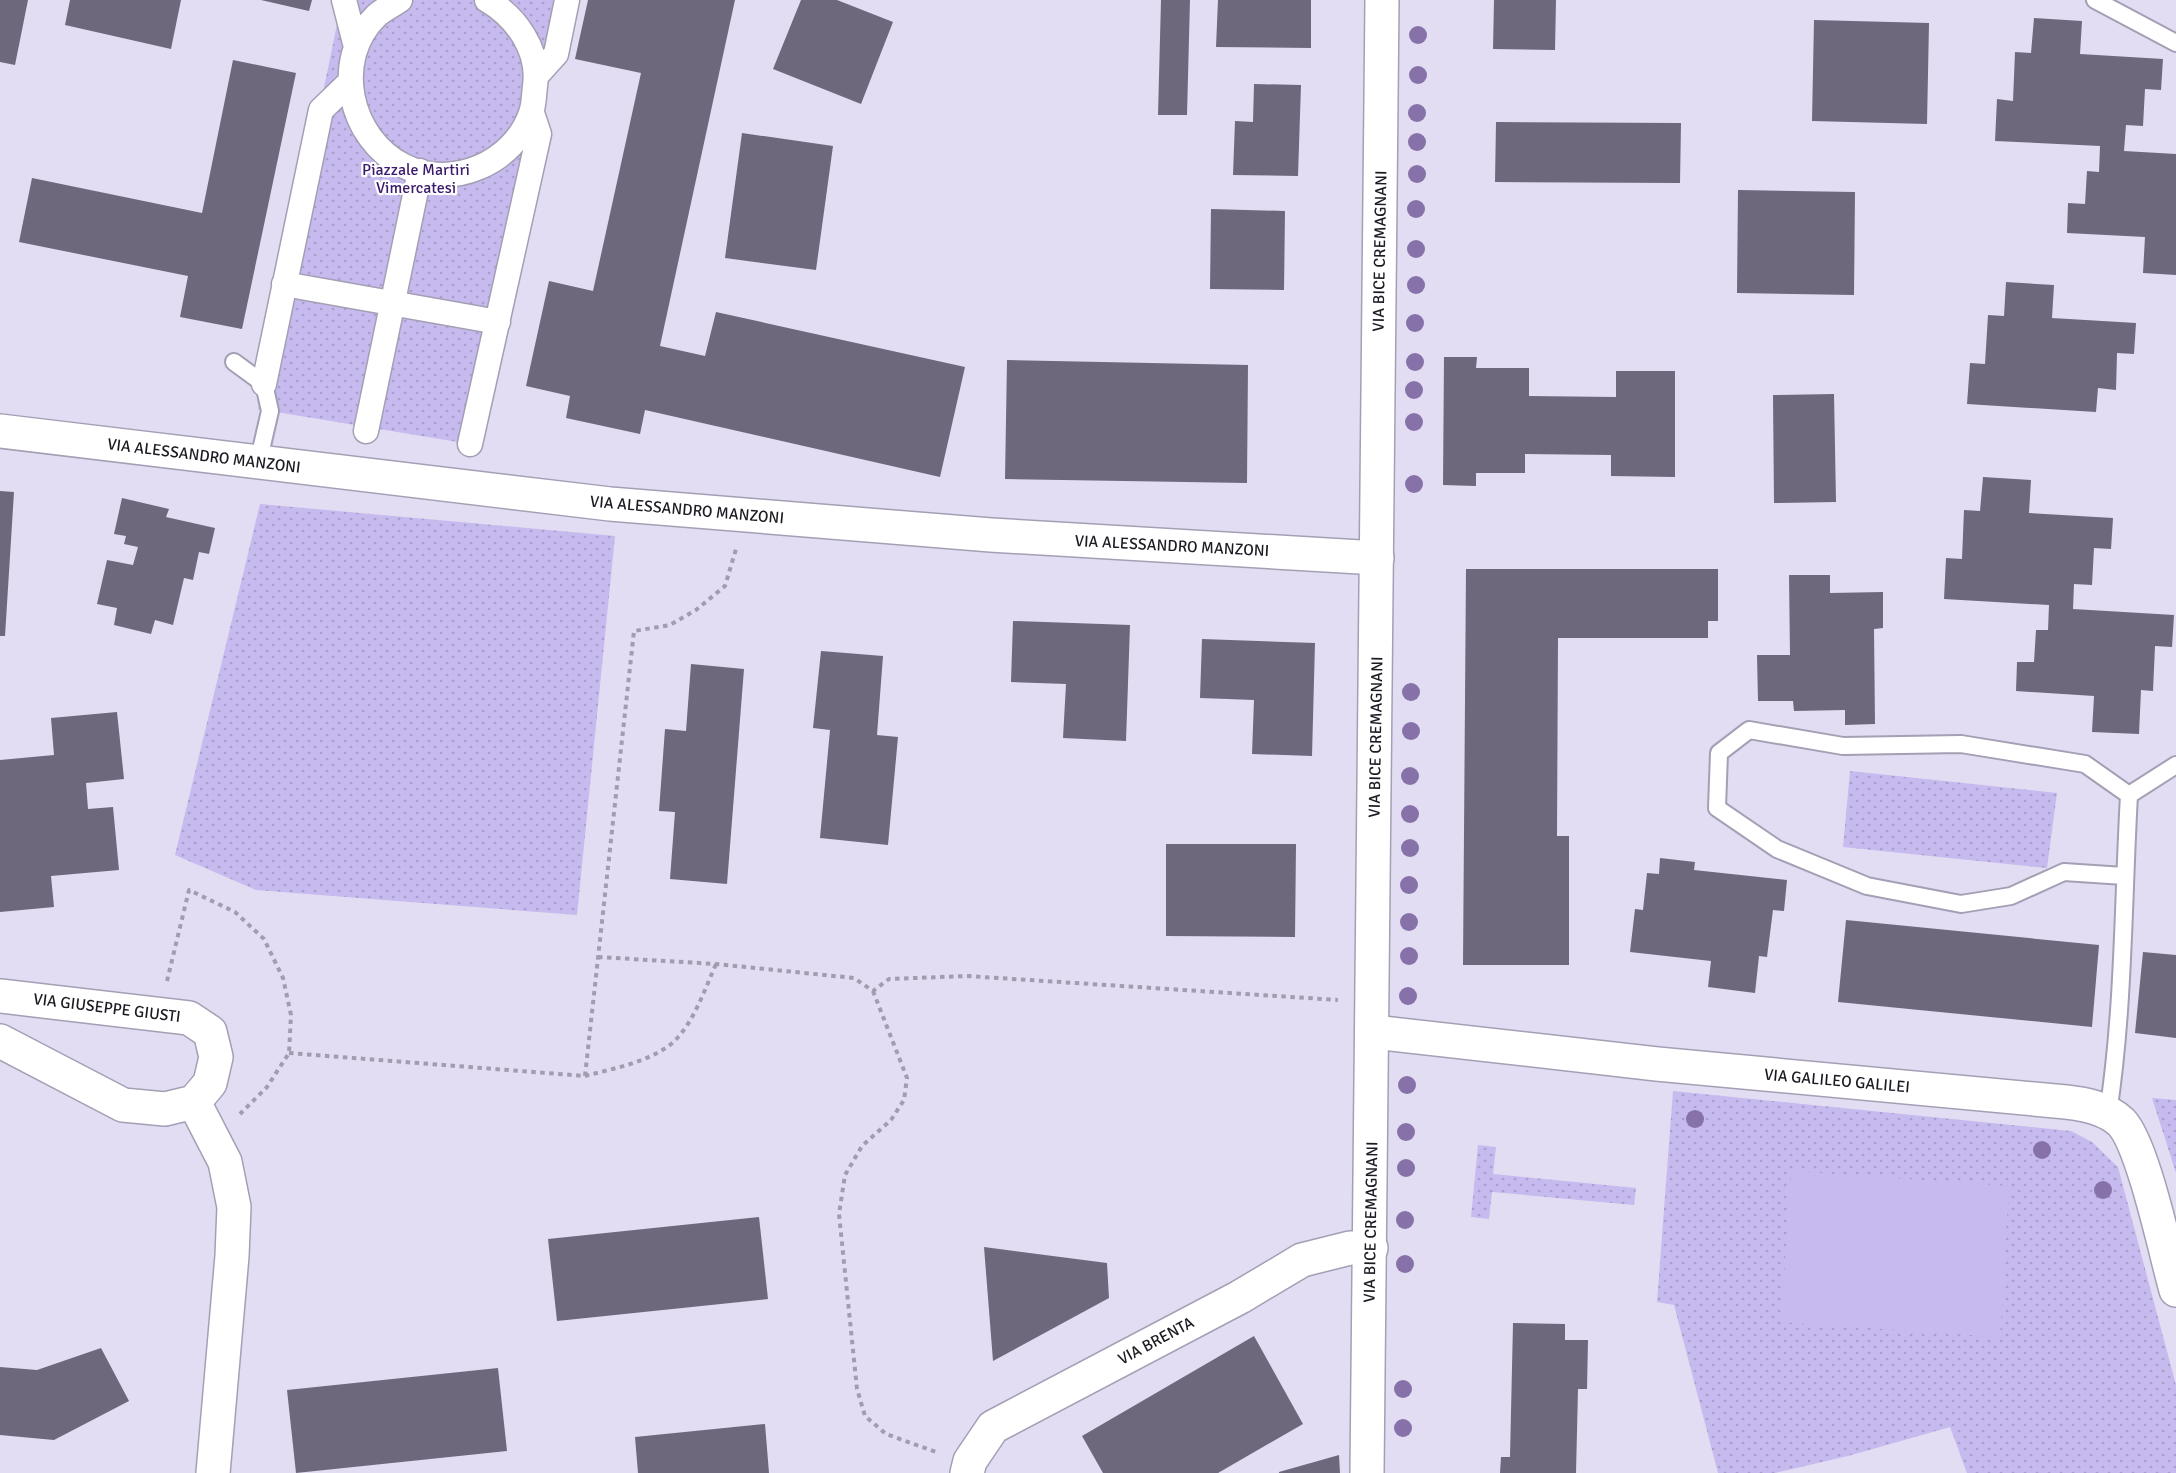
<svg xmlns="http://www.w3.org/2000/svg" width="2176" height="1473" viewBox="0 0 2176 1473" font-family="Signika,sans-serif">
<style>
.green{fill:url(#green-dots)}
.pitch{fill:#c7baee}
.building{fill:#6d687c}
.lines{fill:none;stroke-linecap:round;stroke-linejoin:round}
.service-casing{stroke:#a49fb4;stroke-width:20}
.pedestrian-casing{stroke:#a49fb4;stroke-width:27}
.minor-casing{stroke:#a49fb4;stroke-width:36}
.tertiary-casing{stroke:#a49fb4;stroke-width:36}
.path{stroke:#a19daf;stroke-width:4;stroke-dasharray:4.5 4.5;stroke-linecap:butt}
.service{stroke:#fff;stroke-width:16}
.pedestrian{stroke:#fff;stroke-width:24}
.minor{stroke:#fff;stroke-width:33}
.tertiary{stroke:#fff;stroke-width:33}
.tree{fill:#8672a9}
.labels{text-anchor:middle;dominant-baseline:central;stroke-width:4.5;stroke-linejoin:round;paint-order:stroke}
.park-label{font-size:16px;fill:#3b1a6c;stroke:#fff}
.street-label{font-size:16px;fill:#1c1a22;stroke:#fff}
</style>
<defs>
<pattern id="green-dots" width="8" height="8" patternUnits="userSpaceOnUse" patternTransform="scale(1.5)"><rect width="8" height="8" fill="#c7baee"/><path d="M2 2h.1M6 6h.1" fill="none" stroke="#aa9fcc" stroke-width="1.8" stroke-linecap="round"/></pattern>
</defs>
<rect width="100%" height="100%" fill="#e2ddf3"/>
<path class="green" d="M342,0H563L470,444L258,409Z
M260,504L615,536L577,915L256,890L175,855Z
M1850,771L2057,793L2047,868L1843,847Z
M1673,1091L2071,1131L2092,1142L2118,1167L2176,1385V1473H1967L1950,1427L1848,1456L1775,1473H1718L1674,1305L1657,1302Z
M2152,1098L2176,1100V1173Z
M1478,1145L1496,1147L1493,1174L1636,1188L1634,1205L1492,1192L1489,1219L1471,1217Z"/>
<path class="pitch" d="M1791,1171L2009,1186L2000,1337L1781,1322Z"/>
<path class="building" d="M0,0H28L15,65L0,62Z
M70,0H181L171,49L65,25Z
M261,0H312L309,11Z
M588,0H735L660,346L705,356L716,312L965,367L940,477L645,410L640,434L566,418L570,396L526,386L549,281L593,291L641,73L575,59Z
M801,0H837L893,22L861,104L773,69Z
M1161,0H1190L1187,115H1158Z
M1218,0H1311V48L1216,47Z
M1494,0H1556L1555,50L1493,49Z
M2034,18L2082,21L2080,54L2163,59L2161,90L2145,89L2143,126L2126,125L2124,151L2176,154V275L2143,273L2145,237L2067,233L2068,203L2085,204L2087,171L2099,172L2100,146L1995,141L1997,99L2013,101L2015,52L2031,53Z
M1814,20L1929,23L1927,124L1812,121Z
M233,60L296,73L242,329L180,317L188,276L19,242L32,178L202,213Z
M1254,84L1301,85L1298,176L1233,175L1235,121L1253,122Z
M1496,122L1681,123L1680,183L1495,182Z
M742,133L833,146L816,270L725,258Z
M1738,190L1855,192L1854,295L1737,293Z
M1211,209L1285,211L1284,290L1210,289Z
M2006,282L2054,285L2052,318L2136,323L2134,354L2117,353L2116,390L2098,388L2096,412L1967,404L1970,363L1985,364L1988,315L2004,316Z
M1444,357H1477L1476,368H1529V396L1616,397V371H1675V477L1611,476V455L1525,454V473H1476V486L1443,485Z
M1007,360L1248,365L1247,483L1005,479Z
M1834,394L1836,502L1774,503L1773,395Z
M1983,477L2031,480L2029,513L2113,518L2111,549L2094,548L2092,585L2074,584L2073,609L2174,615L2172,647L2155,646L2153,691L2141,690L2139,734L2092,732L2094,696L2016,691L2017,662H2034L2036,630H2048L2049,605L1944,599L1946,558L1962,559L1964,510L1980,511Z
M0,491L14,492L5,636H0Z
M122,498L169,509L166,517L215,528L209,554L199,552L193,580L184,578L173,625L155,620L151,634L114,625L117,608L97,604L107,560L133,565L138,547L124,544L126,536L114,534Z
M1466,569H1718V621H1708V638H1558L1557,836H1569V965H1463Z
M1789,575H1830V593L1883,592V628L1874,629L1875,724L1845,725V710L1794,711L1793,701H1758L1757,655H1790Z
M1013,621L1130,625L1126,741L1063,738L1066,684L1011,682Z
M1202,639L1315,643L1312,756L1252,754L1254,700L1200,698Z
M821,651L883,656L877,735L898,737L888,845L820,838L830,730L813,728Z
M691,664L744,669L727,884L670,879L675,812L659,811L665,729L686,731Z
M117,712L124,779L86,783L88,809L113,807L119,870L51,876L54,907L0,912V760L54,755L51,718Z
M1166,844H1296L1295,937L1166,936Z
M1660,858L1695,862L1694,870L1787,880L1784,911L1773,910L1767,957L1759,956L1755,993L1708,987L1711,961L1630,952L1635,909L1643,910L1647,873L1659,874Z
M1846,920L2099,945L2092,1027L1838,1002Z
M2143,952L2176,955V1038L2135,1033Z
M759,1217L768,1299L557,1321L548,1239Z
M984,1247L1107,1263L1109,1298L993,1361Z
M1513,1323L1565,1324V1340H1588L1587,1389H1578L1576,1473H1500L1501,1457H1510Z
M1254,1336L1303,1424L1218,1473H1103L1082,1436Z
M101,1348L129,1401L54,1440L0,1435V1367L37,1370Z
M498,1368L507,1451L296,1473L287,1390Z
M765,1424L769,1473H638L635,1437Z
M1339,1455L1340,1473H1279V1472Z"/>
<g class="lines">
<defs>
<path id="service" d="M2095,0L2176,43
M234,362L264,384L270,411L258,463
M2129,795L2176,765
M2108,1113C2124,1009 2123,900 2129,795L2085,764L1961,744L1843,746L1749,730L1719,753L1717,808L1777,849L1867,886L1961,904L2011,896L2064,872L2124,876"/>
<path id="pedestrian" d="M344,0L356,47
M400,0C393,5 384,9 377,15C331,59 349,139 404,166C452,190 514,163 531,113C534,105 534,94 535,86C540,50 516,17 487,0
M537,75L556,54L567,0
M284,284L498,322
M264,384L321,110L350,82
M366,431L420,171
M470,444L539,134L532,113"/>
<path id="minor" d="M0,431L610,504L991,535L1377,558
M0,996L189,1018L210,1032L216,1057L210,1083L194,1102L165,1109L123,1105L0,1041
M1374,1032L1657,1064L2066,1102C2085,1104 2106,1108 2121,1122C2143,1144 2166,1255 2176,1290
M194,1102L225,1162L234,1207L232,1256L213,1473
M967,1473L970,1461L993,1427L1240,1297L1302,1260L1350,1248H1371"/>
<path id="tertiary" d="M1367,1473L1382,0"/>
</defs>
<use href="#service" class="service-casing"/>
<use href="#pedestrian" class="pedestrian-casing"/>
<use href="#minor" class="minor-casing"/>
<use href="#tertiary" class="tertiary-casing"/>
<path class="path" d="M598,957L716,964L854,978L873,991L889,979L967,976L1338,1000
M167,981L189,890L235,912L264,939L283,978L291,1015L289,1053L267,1087L240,1114
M873,991L907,1078L904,1100L891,1120L862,1146L845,1175L839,1214L857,1389L865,1416L886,1434L936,1452
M289,1053L585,1076L634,631L670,625L696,610L725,586L736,549
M585,1076C611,1069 640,1064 664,1049C690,1034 704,991 716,964"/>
<use href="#service" class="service"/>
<use href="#pedestrian" class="pedestrian"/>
<use href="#minor" class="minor"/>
<use href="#tertiary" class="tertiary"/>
</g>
<g class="tree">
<circle cx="1418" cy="35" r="9"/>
<circle cx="1418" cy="75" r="9"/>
<circle cx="1417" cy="113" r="9"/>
<circle cx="1417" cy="142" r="9"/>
<circle cx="1417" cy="174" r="9"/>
<circle cx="1416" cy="209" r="9"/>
<circle cx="1416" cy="249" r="9"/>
<circle cx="1416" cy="285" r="9"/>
<circle cx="1415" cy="323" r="9"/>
<circle cx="1415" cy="362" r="9"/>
<circle cx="1414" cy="390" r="9"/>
<circle cx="1414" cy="422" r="9"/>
<circle cx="1414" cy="484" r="9"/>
<circle cx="1411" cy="692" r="9"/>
<circle cx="1411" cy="731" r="9"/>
<circle cx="1410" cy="776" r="9"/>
<circle cx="1410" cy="814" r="9"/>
<circle cx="1410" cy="848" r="9"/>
<circle cx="1409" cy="885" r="9"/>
<circle cx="1409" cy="922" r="9"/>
<circle cx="1409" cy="956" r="9"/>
<circle cx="1408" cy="996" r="9"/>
<circle cx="1407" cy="1085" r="9"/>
<circle cx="1695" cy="1119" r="9"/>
<circle cx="1406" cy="1132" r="9"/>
<circle cx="2042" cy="1150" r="9"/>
<circle cx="1406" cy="1168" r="9"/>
<circle cx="2103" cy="1190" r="9"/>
<circle cx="1405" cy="1220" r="9"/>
<circle cx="1405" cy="1264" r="9"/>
<circle cx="1403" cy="1389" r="9"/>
<circle cx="1403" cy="1428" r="9"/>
</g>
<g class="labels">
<g class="park-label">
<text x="416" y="170">Piazzale Martiri<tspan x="416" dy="18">Vimercatesi</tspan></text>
</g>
<g class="street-label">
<text transform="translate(1380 251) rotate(-89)">VIA BICE CREMAGNANI</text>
<text transform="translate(204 456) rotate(7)">VIA ALESSANDRO MANZONI</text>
<text transform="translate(687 510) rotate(5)">VIA ALESSANDRO MANZONI</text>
<text transform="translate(1172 546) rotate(3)">VIA ALESSANDRO MANZONI</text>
<text transform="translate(1376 737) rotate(-89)">VIA BICE CREMAGNANI</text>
<text transform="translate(107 1008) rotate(7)">VIA GIUSEPPE GIUSTI</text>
<text transform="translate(1837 1081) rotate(5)">VIA GALILEO GALILEI</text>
<text transform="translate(1371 1222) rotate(-89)">VIA BICE CREMAGNANI</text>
<text transform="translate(1156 1341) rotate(-28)">VIA BRENTA</text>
</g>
</g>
</svg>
